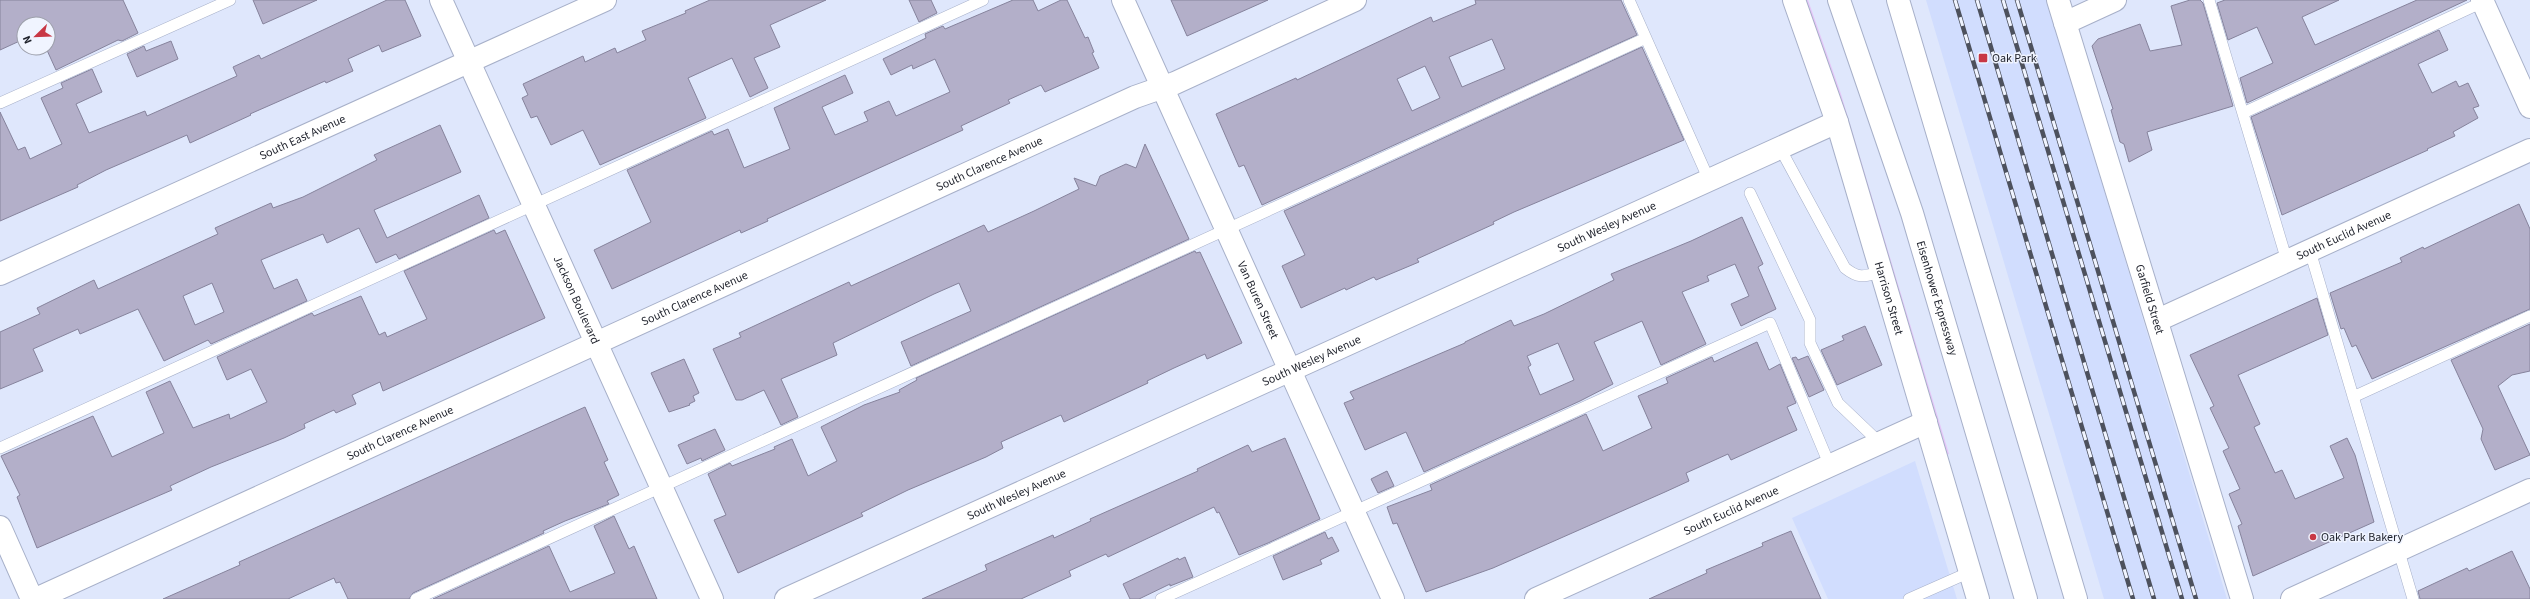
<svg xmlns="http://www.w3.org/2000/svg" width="2530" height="599" viewBox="0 0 2530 599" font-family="'Source Sans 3',sans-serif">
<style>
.built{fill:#d1ddfe}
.green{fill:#e6c5f8}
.building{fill:#b3afc9;stroke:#86839c;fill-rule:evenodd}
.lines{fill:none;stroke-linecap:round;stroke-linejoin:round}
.lane-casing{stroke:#a7b0c9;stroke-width:12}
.street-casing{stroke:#a7b0c9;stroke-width:24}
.secondary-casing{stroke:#a7b0c9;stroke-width:24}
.highway-casing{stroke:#a7b0c9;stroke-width:24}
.lane{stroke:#fff;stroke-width:11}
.street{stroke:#fff;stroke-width:22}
.secondary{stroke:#fff;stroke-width:22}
.highway{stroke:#fff;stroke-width:22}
.rail-casing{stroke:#4d515d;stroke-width:4.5}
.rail{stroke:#f0f4ff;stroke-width:3;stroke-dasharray:9;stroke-linecap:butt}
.poi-dot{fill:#c83745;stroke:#f0f4ff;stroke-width:1.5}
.labels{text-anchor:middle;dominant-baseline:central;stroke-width:3;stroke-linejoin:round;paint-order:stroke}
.poi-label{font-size:12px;fill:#1d202a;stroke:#f0f4ff;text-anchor:start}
.street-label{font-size:12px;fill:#1d202a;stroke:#f0f4ff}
</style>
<rect width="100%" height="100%" fill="#dfe7fc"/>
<path class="built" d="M1926,0H2047L2227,599H2104Z
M1915,461L1957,599H1828L1792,518Z"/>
<path class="green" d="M1804,0H1808L1841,94L1949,454L1946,455Z"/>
<path class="building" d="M0,0H123L138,33L122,41L118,40L56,70L46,48H48V24H24V39L0,50Z
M253,0H317L263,24Z
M387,0H405L421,36L382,52L379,45L348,59L353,71L326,83L325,81L250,114L251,115L190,143L187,135L106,170L77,185L78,187L0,221V112L18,150L25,147L30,159L62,144L41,98L63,88L61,83L92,69L102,92L76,104L89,133L145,111L147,116L237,76L233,67L259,55L261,59Z
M710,0H826L770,25L780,47L754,58L768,88L750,97L732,58L688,78L706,118L600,165L583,130L551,145L537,116L531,118L522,98L528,95L523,84L583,56L585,62L615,48L617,53L646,40L642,31L686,13L685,11Z
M909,0H931L937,13L919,22Z
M1013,0H1033L1038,11L1061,0H1067L1085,38L1088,37L1094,52L1092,53L1099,68L1045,92L1041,85L1008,100L1010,103L961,126L963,130L767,219L768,221L741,233L740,230L612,289L594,250L651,222L627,170L712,131L714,135L728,129L744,168L790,149L774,108L845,75L853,93L822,107L835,135L868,121L864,112L889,101L896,116L950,92L935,59L913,69L912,65L891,75L883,59L926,38L925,34L943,26L945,29Z
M1171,0H1268L1187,36Z
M1475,0H1621L1637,35L1262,205L1244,165L1239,167L1216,114L1296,78L1297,80L1431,17L1433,22L1476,4ZM1492,39L1505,69L1462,87L1449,57ZM1425,66L1440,98L1412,111L1397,79Z
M2190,0H2200L2203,3L2233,106L2147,132L2152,150L2129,162L2124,144L2120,142L2111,110L2113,109L2092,46L2098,39L2140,24L2150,51L2182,45L2171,6Z
M2225,0H2339L2302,17L2315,45L2417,0H2467L2247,103L2240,78L2273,63L2257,27L2228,40L2217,3Z
M2439,30L2448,50L2418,64L2432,93L2456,81L2459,87L2468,83L2479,106L2473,108L2478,118L2453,132L2455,136L2427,149L2428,150L2282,215L2251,117Z
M171,41L178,59L137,77L127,54L144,46L146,51Z
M1642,47L1684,140L1514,212L1493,222L1494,224L1417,259L1419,262L1376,280L1374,277L1346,290L1345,288L1301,308L1282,266L1305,255L1284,211Z
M440,125L461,172L374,210L387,238L479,195L489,218L399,259L396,254L376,263L359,228L327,243L323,234L261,260L274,289L297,279L307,301L211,344L208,340L164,361L138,309L80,334L78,329L33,349L43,371L0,389V332L40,314L37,308L94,280L98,289L218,234L215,228L271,203L273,208L303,197L377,160L374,155ZM212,283L224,312L195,325L183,296Z
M1145,144L1189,239L911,366L901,342L971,311L959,283L934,294L833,343L837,355L781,379L798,417L781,425L764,390L742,400H736L713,349L741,337L739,333L849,282L851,286L984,225L988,232L1034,211L1079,189L1074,178L1096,186L1100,176L1126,164L1136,168Z
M2519,204L2530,229V309L2372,379L2356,345L2352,347L2344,328L2341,329L2330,293L2402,262L2400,258L2423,247L2424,249Z
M1742,217L1763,264L1758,267L1776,309L1741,326L1731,304L1749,296L1735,264L1707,276L1709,281L1682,292L1706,344L1661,365L1642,321L1594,342L1613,384L1580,401L1424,472L1406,432L1365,450L1344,403L1354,399L1350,392L1465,343V342L1511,320L1514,326L1544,314L1614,280L1611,274L1691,241ZM1558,343L1574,380L1540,395L1528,367L1531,365L1527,356Z
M494,230L496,234L505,230L545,318L383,391L380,382L352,395L356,404L336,413L334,410L304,424L305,428L284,438L211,467L170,486L172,490L37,548L17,497L20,495L1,456L93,416L112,457L164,433L146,392L170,381L193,428L229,414L230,419L267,402L251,369L227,380L217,357L312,313L314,316L361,296L379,335L385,332L387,337L427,319L404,271Z
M1195,251L1196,253L1200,252L1242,343L1207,359L1205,354L1174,368L1147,381L1148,383L1064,422L1061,415L1001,442L1003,448L986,457L908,490L861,513L863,516L738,573L714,520L726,515L708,474L730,463L732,466L775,449L774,447L792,439L808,476L837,461L821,427L864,405L900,392L899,390L917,380L916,378Z
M2317,298L2328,335L2238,375L2260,424L2254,427L2275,473L2282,470L2295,499L2344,478L2330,446L2347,438L2355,455L2374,522L2253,576L2238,526L2242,524L2229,494L2240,489L2223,451L2229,448L2210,408L2214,406L2190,355Z
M2530,324V371L2512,375L2498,386L2530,455L2495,470L2481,439L2483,429L2451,360Z
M1865,326L1882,365L1837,385L1821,350L1844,340L1842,336Z
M1757,342L1769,370L1780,364L1796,403L1787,407L1797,430L1731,460L1728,454L1686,473L1689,481L1665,492L1493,568L1426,592L1397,523L1393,524L1387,507L1432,490L1430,485L1586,414L1603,451L1652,428L1638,396L1668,383L1666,378L1712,357L1714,362Z
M1808,356L1824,390L1809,397L1792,358L1796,357L1798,360Z
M684,359L699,393L693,396L695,401L689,404L690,405L669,412L651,373Z
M585,407L608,460L604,462L619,495L607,501L609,504L565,521L543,531L544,533L413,593L409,599H348L340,582L336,583L334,578L288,599H163L240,565L239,562Z
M715,429L725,450L702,461L701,458L687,464L678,445Z
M1285,438L1320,519L1268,543L1239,555L1219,512L1217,513L1214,507L1108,557L1106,554L1069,571L1071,576L1021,599H922L987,570L985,565L1053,535L1054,538L1091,521L1090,519L1198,471L1197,469L1248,445L1252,452Z
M1387,471L1394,486L1378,493L1371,479Z
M614,516L629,549L634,546L657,599H433L549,546L570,592L615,573L594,526Z
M1791,531L1821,599H1649L1707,573L1706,570L1763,546L1762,543Z
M1325,532L1328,539L1332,537L1339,551L1320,560L1322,564L1283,580L1273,556Z
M2512,551L2530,589V599H2420L2418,591L2467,568L2469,571Z
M1185,557L1193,577L1170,586V584L1139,599H1130L1123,584L1178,558L1179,560Z"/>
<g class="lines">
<defs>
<path id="lane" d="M1629,0L1709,180
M2209,0L2287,261
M0,103L230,0
M2243,113L2485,1
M1780,148L1845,268C1860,280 1865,276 1883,271
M1750,193L1810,320V343L1838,403L1880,443
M2310,251L2413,599
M2353,397L2530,316
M0,448L983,0
M416,599L1646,38
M1161,599L1770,323L1830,466
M1909,599L1970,572"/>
<g id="street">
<path id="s1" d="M1123,0L1393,599"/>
<path id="s2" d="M1794,0L1837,122L1978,599"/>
<path d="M2482,0L2530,107"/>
<path d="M2065,23L2115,0"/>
<path id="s3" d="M0,274L605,0"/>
<path id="s4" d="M2158,320L2530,150"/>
<path d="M0,527L32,599"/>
<path id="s5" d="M36,599L1135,97L1175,83L1355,0"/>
<path id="s6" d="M786,599L1837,122"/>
<path id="s7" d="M1536,599L1926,422"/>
</g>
<g id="secondary">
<path id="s8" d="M441,0L712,599"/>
<path id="s9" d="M2058,0L2242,599"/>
<path d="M2292,599L2530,490"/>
</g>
<g id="highway">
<path id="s10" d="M1839,0L1912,213L2026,599"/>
<path d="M1898,0L2076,599"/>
</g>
</defs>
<use href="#lane" class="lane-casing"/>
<use href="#street" class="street-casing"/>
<use href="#secondary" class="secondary-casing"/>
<use href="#highway" class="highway-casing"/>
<use href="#lane" class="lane"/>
<use href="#street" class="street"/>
<use href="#secondary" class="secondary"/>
<use href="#highway" class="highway"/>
<defs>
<path id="rail" d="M1955,0L2133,599
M1977,0L2154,599
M2003,0L2182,599
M2017,0L2196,599"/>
</defs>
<use href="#rail" class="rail-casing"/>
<use href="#rail" class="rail"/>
</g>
<g class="poi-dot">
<rect x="1978" y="53" width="10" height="10" rx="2"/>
<circle cx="2313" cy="537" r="4"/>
</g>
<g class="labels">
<g class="poi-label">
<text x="1992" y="58">Oak Park</text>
<text x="2321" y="537">Oak Park Bakery</text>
</g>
<g class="street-label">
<text stroke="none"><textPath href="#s3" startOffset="332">South East Avenue</textPath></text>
<text stroke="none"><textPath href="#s5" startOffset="1048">South Clarence Avenue</textPath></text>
<text stroke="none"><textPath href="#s6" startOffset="901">South Wesley Avenue</textPath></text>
<text stroke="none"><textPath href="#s4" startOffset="204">South Euclid Avenue</textPath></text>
<text stroke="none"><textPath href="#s5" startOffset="724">South Clarence Avenue</textPath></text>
<text stroke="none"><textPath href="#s2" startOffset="313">Harrison Street</textPath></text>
<text stroke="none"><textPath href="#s10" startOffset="314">Eisenhower Expressway</textPath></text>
<text stroke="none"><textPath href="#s1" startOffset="329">Van Buren Street</textPath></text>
<text stroke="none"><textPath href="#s9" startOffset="313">Garfield Street</textPath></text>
<text stroke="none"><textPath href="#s8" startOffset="329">Jackson Boulevard</textPath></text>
<text stroke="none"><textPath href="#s6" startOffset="577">South Wesley Avenue</textPath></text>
<text stroke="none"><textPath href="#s5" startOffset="400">South Clarence Avenue</textPath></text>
<text stroke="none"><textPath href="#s6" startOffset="253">South Wesley Avenue</textPath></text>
<text stroke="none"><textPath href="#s7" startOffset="214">South Euclid Avenue</textPath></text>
</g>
</g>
<g transform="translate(36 36) rotate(247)"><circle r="19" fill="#f0f4ff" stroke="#9c9faa"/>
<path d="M0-3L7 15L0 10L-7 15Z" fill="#c83745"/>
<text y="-6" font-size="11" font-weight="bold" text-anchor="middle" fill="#1d202a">N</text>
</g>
</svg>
